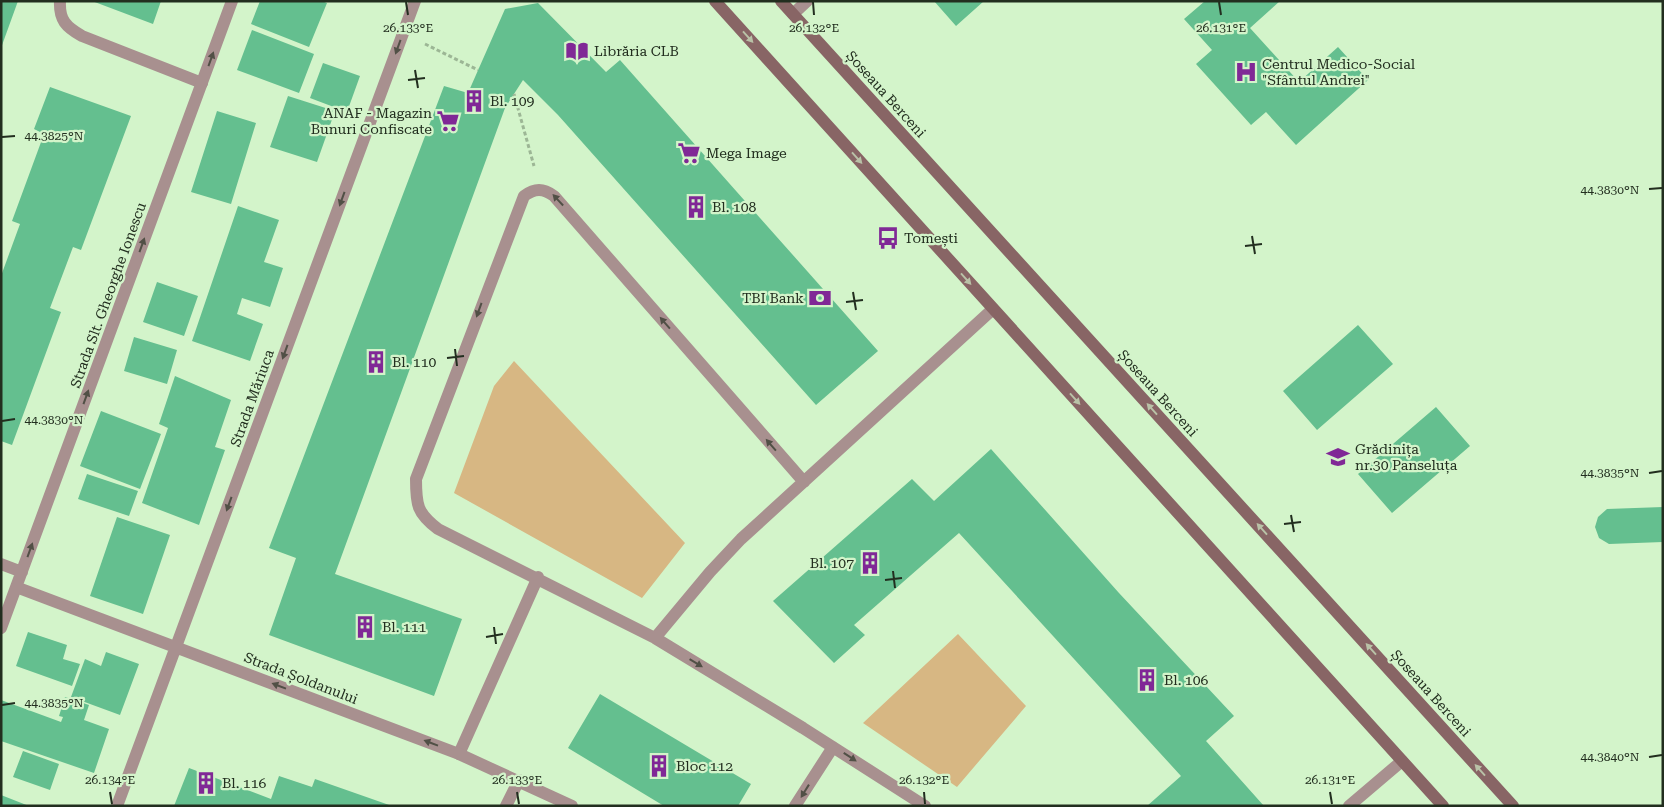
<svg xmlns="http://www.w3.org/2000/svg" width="1664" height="807" viewBox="0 0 1664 807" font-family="'Roboto Serif',serif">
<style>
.green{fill:#d7b783}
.building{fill:#64bf8f}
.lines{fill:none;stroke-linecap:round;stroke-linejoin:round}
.path{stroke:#9cb695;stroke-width:3;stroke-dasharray:4 2.5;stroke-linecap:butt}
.lane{stroke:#a8908f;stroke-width:12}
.street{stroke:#a8908f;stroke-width:12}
.secondary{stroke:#886565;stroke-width:12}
.oneway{fill:#b9c2a7}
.oneway2{fill:#515046}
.ticks{fill:none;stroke:#222e1f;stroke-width:2}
.labels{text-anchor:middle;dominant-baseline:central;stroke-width:4.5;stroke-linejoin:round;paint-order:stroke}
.poi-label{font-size:14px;fill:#222e1f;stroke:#d3f4ca;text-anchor:start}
.street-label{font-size:14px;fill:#222e1f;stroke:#d3f4ca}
.ticks-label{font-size:12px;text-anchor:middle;fill:#222e1f;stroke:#d3f4ca;stroke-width:4.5;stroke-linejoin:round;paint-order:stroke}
</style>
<rect width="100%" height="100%" fill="#d3f4ca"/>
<path class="green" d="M514,361L685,543L642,598L454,493L494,386Z
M958,634L1026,706L957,787L863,723Z"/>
<path class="building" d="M1,1H18L1,48Z
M92,1H161L153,24Z
M260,1H322L327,3L309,47L251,24Z
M934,1H984L956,26Z
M1205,1H1280L1250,28L1299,82L1338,47L1368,80L1296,145L1266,112L1251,125L1196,64L1212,50L1184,19Z
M538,3L606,72L620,60L878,351L816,405L558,115L523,80L505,108L335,574L462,619L434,696L269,635L296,558L269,548L444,86L468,93L505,9Z
M252,30L314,54L299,93L237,70Z
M323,63L360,76L347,112L310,98Z
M50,87L131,116L81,250L73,247L50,308L61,312L12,445L1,441V276L20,224L12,221L44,134L34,129Z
M288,96L335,111L317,162L270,147Z
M217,111L256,123L231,204L191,192Z
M238,206L279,220L264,262L283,268L270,307L242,298L237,314L263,324L250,361L192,341Z
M157,282L198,296L184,336L143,322Z
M1358,325L1393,364L1317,430L1283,391Z
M134,337L177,350L167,384L124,371Z
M175,376L231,400L215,447L225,450L199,525L142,503L168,428L159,424Z
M1436,407L1470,446L1392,513L1358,474Z
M101,411L161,434L140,489L80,466Z
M991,449L1119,593L1234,716L1206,741L1264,806H1147L1181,776L959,533L854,625L865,635L834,663L773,601L912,479L934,501Z
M87,474L138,491L129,516L78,499Z
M1663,507V542L1609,544L1599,538L1595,527L1598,517L1607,509Z
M117,517L170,535L143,614L90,596Z
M28,632L67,645L63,659L80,664L72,686L16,666Z
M106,652L139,664L120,715L71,697L85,659L101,666Z
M600,694L751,784L738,806H664L568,748Z
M65,697L89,705L84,720L109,729L94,773L1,741V700L61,722L63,717L59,716Z
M23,751L59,764L50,790L13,777Z
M189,768L271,799L279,776L312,787L315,779L392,806H174Z
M1,795L29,806H1Z"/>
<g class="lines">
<path class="path" d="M425,44L478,70
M514,94L534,166"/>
<path class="lane" d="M60,1C59,20 66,27 82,36L202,83
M804,482L554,196C543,188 535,188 524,196L416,479C416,505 417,513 438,529L655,638L803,728L925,806
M655,638L710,572L741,539L993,309
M459,754L538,577
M795,806L833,747"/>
<path class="street" d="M793,14L807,1
M1,564L22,572
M16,587L459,754L572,806
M1,628L232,1
M117,806L415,1
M506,806L519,780
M1349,806L1402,761"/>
<path class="secondary" d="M715,1L1443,806
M781,1L1513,806"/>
</g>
<defs><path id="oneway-solid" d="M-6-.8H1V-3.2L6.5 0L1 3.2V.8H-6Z" transform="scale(1.25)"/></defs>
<g class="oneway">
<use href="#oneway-solid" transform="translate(748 37) rotate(48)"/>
<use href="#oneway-solid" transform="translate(857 158) rotate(48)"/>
<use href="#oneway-solid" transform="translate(966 279) rotate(48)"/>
<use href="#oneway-solid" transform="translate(1075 399) rotate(48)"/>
<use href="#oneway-solid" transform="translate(1152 409) rotate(-132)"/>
<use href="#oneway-solid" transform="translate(1262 529) rotate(-132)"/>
<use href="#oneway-solid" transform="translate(1371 649) rotate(-132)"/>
<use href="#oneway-solid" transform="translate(1480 770) rotate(-132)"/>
</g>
<g class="oneway2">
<use href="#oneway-solid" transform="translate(398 47) rotate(110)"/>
<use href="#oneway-solid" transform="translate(211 59) rotate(-70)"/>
<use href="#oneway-solid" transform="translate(342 199) rotate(110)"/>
<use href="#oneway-solid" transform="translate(558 200) rotate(-133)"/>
<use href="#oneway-solid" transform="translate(142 245) rotate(-70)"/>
<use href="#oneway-solid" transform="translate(479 310) rotate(110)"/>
<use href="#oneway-solid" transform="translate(665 323) rotate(-131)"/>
<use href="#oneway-solid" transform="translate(285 352) rotate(110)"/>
<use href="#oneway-solid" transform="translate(86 397) rotate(-70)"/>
<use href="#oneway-solid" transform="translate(771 445) rotate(-131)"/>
<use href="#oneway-solid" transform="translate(229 504) rotate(110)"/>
<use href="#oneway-solid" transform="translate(30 550) rotate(-70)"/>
<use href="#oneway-solid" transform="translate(696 663) rotate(31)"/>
<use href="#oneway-solid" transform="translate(279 686) rotate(-159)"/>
<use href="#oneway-solid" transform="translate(431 743) rotate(-159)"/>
<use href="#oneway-solid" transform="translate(850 757) rotate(33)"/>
<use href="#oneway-solid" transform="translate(805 791) rotate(122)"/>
</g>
<path class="ticks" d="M406,2L408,15M813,2L814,15M1219,2L1221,15M415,70L418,88M408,80L425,78M2,137L15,136M1649,189L1662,188M1252,236L1255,254M1245,246L1262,244M853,292L856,310M846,302L863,300M455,349L457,366M447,358L464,356M2,421L15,419M1649,473L1662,471M1291,515L1294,532M1284,524L1301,522M893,571L895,588M885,580L902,578M494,627L496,644M486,637L503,634M2,705L15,703M1649,757L1662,755M110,792L112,804M517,792L519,804M924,792L925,804M1330,792L1332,804"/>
<defs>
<symbol id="library-bare" viewBox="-9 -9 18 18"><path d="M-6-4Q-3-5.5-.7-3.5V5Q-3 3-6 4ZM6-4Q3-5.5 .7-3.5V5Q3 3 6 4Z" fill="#802896" stroke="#d3f4ca" stroke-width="2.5" paint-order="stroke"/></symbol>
<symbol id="hospital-bare" viewBox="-9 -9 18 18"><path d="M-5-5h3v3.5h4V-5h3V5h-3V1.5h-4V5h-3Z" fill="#802896" stroke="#d3f4ca" stroke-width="2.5" paint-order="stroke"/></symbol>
<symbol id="building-bare" viewBox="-9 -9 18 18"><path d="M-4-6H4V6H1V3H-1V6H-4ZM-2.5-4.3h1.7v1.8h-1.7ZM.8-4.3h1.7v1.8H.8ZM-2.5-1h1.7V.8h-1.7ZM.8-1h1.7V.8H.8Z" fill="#802896" stroke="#d3f4ca" stroke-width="2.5" paint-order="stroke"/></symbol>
<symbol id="supermarket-bare" viewBox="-9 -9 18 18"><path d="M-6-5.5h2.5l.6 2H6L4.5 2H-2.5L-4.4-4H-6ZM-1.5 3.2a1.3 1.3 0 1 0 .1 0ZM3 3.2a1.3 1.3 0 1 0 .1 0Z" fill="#802896" stroke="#d3f4ca" stroke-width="2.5" paint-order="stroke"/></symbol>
<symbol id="bus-bare" viewBox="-9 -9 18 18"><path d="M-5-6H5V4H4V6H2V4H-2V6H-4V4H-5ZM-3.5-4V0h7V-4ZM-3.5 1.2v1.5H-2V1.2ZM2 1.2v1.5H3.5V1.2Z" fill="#802896" stroke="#d3f4ca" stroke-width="2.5" paint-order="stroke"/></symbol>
<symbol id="bank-bare" viewBox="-9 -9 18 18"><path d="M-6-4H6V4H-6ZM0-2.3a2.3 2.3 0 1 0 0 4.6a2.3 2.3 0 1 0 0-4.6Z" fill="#802896" stroke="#d3f4ca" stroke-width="2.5" paint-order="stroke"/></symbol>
<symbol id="school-bare" viewBox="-9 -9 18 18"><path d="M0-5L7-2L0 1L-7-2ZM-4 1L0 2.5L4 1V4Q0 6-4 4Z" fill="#802896" stroke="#d3f4ca" stroke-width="2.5" paint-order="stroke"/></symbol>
</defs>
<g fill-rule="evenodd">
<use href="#library-bare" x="561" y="35" width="32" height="32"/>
<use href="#hospital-bare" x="1230" y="56" width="32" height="32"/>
<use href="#building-bare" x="458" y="85" width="32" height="32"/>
<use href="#supermarket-bare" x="432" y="105" width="32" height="32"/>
<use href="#supermarket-bare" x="673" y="137" width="32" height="32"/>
<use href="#building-bare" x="680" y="191" width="32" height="32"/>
<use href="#bus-bare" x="872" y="222" width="32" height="32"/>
<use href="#bank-bare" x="804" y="282" width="32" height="32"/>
<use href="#building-bare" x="360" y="346" width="32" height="32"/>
<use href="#school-bare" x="1322" y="441" width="32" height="32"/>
<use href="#building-bare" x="854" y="547" width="32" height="32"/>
<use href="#building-bare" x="349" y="611" width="32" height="32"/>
<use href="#building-bare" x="1131" y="664" width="32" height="32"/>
<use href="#building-bare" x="643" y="750" width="32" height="32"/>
<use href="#building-bare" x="190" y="767" width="32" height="32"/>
</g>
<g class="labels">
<g class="poi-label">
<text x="594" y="51">Librăria CLB</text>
<text x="1262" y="64">Centrul Medico-Social<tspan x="1262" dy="16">"Sfântul Andrei"</tspan></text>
<text x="490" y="101">Bl. 109</text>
<text x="432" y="113" text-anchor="end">ANAF - Magazin<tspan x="432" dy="16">Bunuri Confiscate</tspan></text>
<text x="706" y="153">Mega Image</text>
<text x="712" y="207">Bl. 108</text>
<text x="904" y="238">Tomești</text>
<text x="804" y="298" text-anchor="end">TBI Bank</text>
<text x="392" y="362">Bl. 110</text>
<text x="1355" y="449">Grădinița<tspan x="1355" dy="16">nr.30 Panseluța</tspan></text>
<text x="854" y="563" text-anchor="end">Bl. 107</text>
<text x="382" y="627">Bl. 111</text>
<text x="1164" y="680">Bl. 106</text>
<text x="676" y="766">Bloc 112</text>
<text x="222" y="783">Bl. 116</text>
</g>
<g class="street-label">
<text transform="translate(886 94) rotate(48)">Șoseaua Berceni</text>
<text transform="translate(108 295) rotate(-70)">Strada Slt. Gheorghe Ionescu</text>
<text transform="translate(1158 393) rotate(48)">Șoseaua Berceni</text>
<text transform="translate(252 398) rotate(-70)">Strada Măriuca</text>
<text transform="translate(301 678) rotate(21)">Strada Șoldanului</text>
<text transform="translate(1431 693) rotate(48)">Șoseaua Berceni</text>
</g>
</g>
<g class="ticks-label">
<text x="408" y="32">26.133°E</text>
<text x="814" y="32">26.132°E</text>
<text x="1221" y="32">26.131°E</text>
<text x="54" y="140">44.3825°N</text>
<text x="1610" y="194">44.3830°N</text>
<text x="54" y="424">44.3830°N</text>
<text x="1610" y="477">44.3835°N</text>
<text x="54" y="707">44.3835°N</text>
<text x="1610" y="761">44.3840°N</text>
<text x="110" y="784">26.134°E</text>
<text x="517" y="784">26.133°E</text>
<text x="924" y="784">26.132°E</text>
<text x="1330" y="784">26.131°E</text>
</g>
<rect width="1664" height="807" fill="none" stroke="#222e1f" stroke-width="5"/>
</svg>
